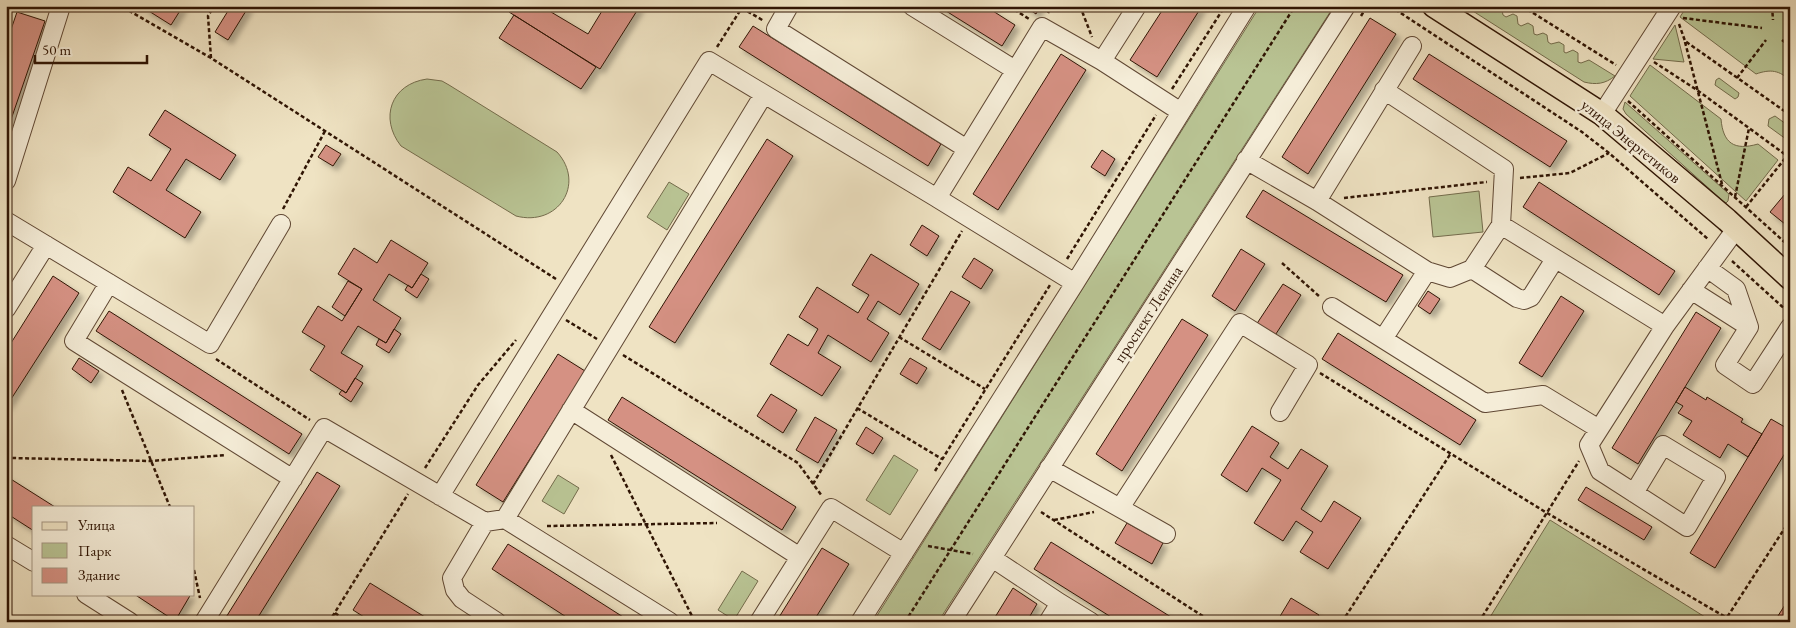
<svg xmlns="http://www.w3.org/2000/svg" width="1796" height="628" viewBox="0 0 1796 628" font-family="'EB Garamond',serif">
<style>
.green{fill:#b9c494;stroke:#746c4c}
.building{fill:#d59183;stroke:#301504;filter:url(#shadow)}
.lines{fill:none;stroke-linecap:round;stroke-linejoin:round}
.minor-casing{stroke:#604834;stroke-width:20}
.major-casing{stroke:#301504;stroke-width:25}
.path{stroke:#301504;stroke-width:2.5;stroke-dasharray:4 2.5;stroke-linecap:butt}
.minor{stroke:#f5edd8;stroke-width:18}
.major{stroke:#efe3c3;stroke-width:22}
.labels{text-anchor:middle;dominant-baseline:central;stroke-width:5;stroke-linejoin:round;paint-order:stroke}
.street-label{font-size:16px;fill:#301504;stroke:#f5edd8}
</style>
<defs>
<filter id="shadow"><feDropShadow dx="4.5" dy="4.5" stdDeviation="2.5" flood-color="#0004"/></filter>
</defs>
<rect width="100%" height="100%" fill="#efe3c3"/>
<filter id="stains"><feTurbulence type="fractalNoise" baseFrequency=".004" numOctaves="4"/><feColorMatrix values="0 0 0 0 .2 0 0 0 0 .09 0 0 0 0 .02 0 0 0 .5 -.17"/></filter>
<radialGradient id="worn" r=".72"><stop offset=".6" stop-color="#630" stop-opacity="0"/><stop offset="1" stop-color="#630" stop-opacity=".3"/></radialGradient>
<path class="green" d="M1260,6H1334L938,622H873Z
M1465,6H1501L1503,15L1506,17L1513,14L1517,16L1518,24L1521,26L1528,23L1533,26L1534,34L1537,35L1543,33L1547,35L1548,42L1551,44L1559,42L1564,45V52L1566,53L1573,50L1578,53V62L1581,63L1589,60L1615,76C1605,84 1596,85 1584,82Z
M1687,6H1790V81C1780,70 1770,69 1756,74L1680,17Z
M1675,25L1684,62L1653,59Z
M1650,65L1721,119C1723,143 1734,151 1758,144L1778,160L1746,201L1630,96Z
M1719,78L1739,93L1738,97L1735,99L1715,85L1716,80Z
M427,79L442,81L449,85L557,152C586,184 558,227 516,216L401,146C379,118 391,84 427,79Z
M1625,102L1729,194L1728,201L1726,203L1723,201L1626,114L1623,109Z
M1775,116L1790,127V142L1768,126L1769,119Z
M669,182L689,194L667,230L647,217Z
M1479,191L1483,232L1433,237L1429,197Z
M894,455L918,470L890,515L866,500Z
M558,475L579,488L564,514L542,501Z
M1550,520L1713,622H1487Z
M742,571L758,581L734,620L718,610Z"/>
<path class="building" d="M145,6H183L171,25L144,8Z
M231,6H249L228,40L215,32Z
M512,6H548L546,9L588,34L605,6H640L600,69L509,12Z
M938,6H985L1015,25L1002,46Z
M1024,6H1040L1036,14Z
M1165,6H1202L1157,77L1130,60Z
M17,12L45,21L6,134V44Z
M514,15L596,67L581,89L499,38Z
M1370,18L1396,34L1308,174L1282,157Z
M753,26L941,144L928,166L739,47Z
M1061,54L1086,70L998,210L973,194Z
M1429,54L1567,141L1550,167L1413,79Z
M165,110L236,155L220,180L186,159L166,190L201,212L185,238L113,192L128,167L151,181L171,149L149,135Z
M767,139L793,156L675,343L649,327Z
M326,145L341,154L333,166L318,157Z
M1102,150L1115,159L1105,176L1091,167Z
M1539,182L1675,271L1659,295L1523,207Z
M1790,188V228L1770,212Z
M1263,190L1403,275L1386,302L1246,217Z
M922,225L939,236L927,256L910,245Z
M391,240L428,263L412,288L389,274L373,300L401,318L386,343L358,326L341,353L363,366L346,393L310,370L325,346L302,332L318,306L342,321L362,289L338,274L354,248L377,263Z
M1241,249L1265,264L1235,311L1212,296Z
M871,254L919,284L900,315L878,301L867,319L889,333L871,362L828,335L818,353L841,367L822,396L770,364L788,334L808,346L818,329L799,317L817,287L858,313L869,295L852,285Z
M974,258L993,270L981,289L962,277Z
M421,274L429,279L417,298L405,290L408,285L412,288Z
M53,276L79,293L6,407V351Z
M348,281L362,289L345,316L332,307Z
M1283,284L1301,295L1274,337L1256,325Z
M951,291L970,302L940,350L922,339Z
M1428,291L1440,299L1430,314L1418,306Z
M1561,296L1584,311L1542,377L1519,363Z
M109,311L302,434L289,454L96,331Z
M1696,312L1721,328L1638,464L1612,448Z
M1182,319L1208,335L1122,471L1096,454Z
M394,329L401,334L389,353L376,345L379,339L386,343Z
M1338,333L1476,420L1460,445L1322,359Z
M558,354L585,371L503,502L476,485Z
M79,358L99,371L91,383L72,369Z
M910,358L927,368L917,384L900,374Z
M355,378L363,383L351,402L339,394L342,390L346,393Z
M1685,387L1706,400L1707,397L1743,419L1741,422L1762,434L1748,457L1728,444L1720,458L1683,435L1692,421L1678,413L1683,406L1676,402Z
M771,394L797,410L783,433L757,416Z
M622,397L796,507L782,530L608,420Z
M815,417L837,430L818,463L796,450Z
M1771,419L1790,430V445L1715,568L1690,553Z
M1252,426L1279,443L1270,457L1288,469L1301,449L1328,466L1301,509L1321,522L1334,501L1361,518L1328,569L1300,552L1313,532L1296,521L1283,541L1254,523L1281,480L1262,468L1247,492L1221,475Z
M866,427L883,438L873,454L856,444Z
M317,472L340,486L255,622H223Z
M6,476L55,507H34V531L6,513Z
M1586,487L1652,527L1644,540L1578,500Z
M1127,523L1163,543L1152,564L1115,543Z
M1051,542L1179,622H1119L1052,580L1034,569Z
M508,544L551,571L631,622H574L492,569Z
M822,548L849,564L813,622H776Z
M370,583L433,622H372L353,610Z
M1013,588L1037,604L1027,621L992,622Z
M134,594H191L175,621Z
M1790,597V622H1781L1776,619Z
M1291,598L1319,615L1315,622H1286L1279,618Z"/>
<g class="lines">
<defs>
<path id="minor" d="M789,6L776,29L967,149
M912,6L1015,70
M1137,6L1102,61L1181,112
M1384,90L1504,169L1501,225L1665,326
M1602,114L1672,6
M1246,160L1317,201L1427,271L1450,278L1472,269L1501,225
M6,181L61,6
M1317,201L1412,46
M6,221L210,344L281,224
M1707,268L1736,289L1749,327
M1472,269L1517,298L1524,300L1531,297L1555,259
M109,283L74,341L293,479
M1075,283L937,198L1042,27L1102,61
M1691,290L1749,327L1725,365L1753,384L1790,327
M1332,307L1485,403L1543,395L1599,429
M6,309L46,245
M1383,339L1427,271
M571,410L800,557
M1049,468L1166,534
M1634,493L1663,445L1716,477L1687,527L1600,471L1589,445L1665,326L1736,229
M440,496L709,61L937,198
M1120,508L1240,323L1308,365L1280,412
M505,519L764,94
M485,522L452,578L455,590L462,599L497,622
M6,545L34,562
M992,558L1060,603L1091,622
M86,594L130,622
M204,622L324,428L485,522L505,519L670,622
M759,622L831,508L904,553
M860,622L1075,283L1247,6
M951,622L1346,6
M1048,622L1060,603"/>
<path id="major" d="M1434,6L1602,114L1727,220L1790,278"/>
</defs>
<use href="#minor" class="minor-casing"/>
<use href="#major" class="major-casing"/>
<path class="path" d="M127,6L126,9L211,58L556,279
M1009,6L1029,19
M1080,6L1092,37
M1390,6L1582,132L1609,153L1709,240
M1522,6L1616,65
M1772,6L1773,20
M742,8L764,21
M1048,13L1051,6
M1361,16L1367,6
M1683,18L1762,28
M1679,24L1685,41L1790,115
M1782,40L1790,46
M1685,42L1722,184
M717,47L743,6
M211,58L208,16L214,6
M1654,62L1697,90L1790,158
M1737,78L1766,40
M1172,89L1225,6
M1628,101L1790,247
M1520,178L1570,173L1609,153
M1735,197L1749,128
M1344,198L1487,182
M1746,207L1787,156
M283,209L325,131
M1067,259L1156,115
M1732,261L1787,311
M1282,263L1320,297
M566,320L597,339
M899,337L985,389
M623,355L798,463L822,496
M216,359L310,420
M1320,373L1547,513L1734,622
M122,390L170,507
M857,408L942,459
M611,455L695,622
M6,460L11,458L151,461L226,455
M425,468L478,385L516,340
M935,471L1050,285
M813,484L962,231
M1041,512L1212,622
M1054,520L1094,512
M547,526L717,523
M928,546L973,554
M194,570L200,598
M335,613L348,622
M329,622L408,494
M905,622L1295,6
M1342,622L1451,453
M1479,622L1579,461
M1724,622L1790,520"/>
<use href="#minor" class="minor"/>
<use href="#major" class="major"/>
</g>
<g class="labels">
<g class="street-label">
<text transform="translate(1631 141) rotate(39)">улица Энергетиков</text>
<text transform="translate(1148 314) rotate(-57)">проспект Ленина</text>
</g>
</g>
<rect width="1796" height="628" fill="none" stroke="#efe3c3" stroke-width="25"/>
<rect x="8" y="8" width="1781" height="613" fill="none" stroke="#301504" stroke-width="2.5"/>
<rect x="12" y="12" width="1771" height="603" fill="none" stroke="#301504"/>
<rect x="32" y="506" width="162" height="90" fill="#f5edd8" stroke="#a69783"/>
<rect x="42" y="522" width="25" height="8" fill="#efe3c3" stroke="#a69783"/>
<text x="78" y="530" font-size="15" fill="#301504">Улица</text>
<rect x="42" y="543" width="25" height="15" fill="#b9c494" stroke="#a69783"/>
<text x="78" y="556" font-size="15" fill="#301504">Парк</text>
<rect x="42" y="568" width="25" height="15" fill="#d59183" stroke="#a69783"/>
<text x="78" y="580" font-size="15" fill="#301504">Здание</text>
<path d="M35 55v8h112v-8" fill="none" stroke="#301504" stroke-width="2.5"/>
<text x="42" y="55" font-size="15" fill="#301504" stroke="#f5edd8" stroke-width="4" paint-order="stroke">50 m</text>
<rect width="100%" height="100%" filter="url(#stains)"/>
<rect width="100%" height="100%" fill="url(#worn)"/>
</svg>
